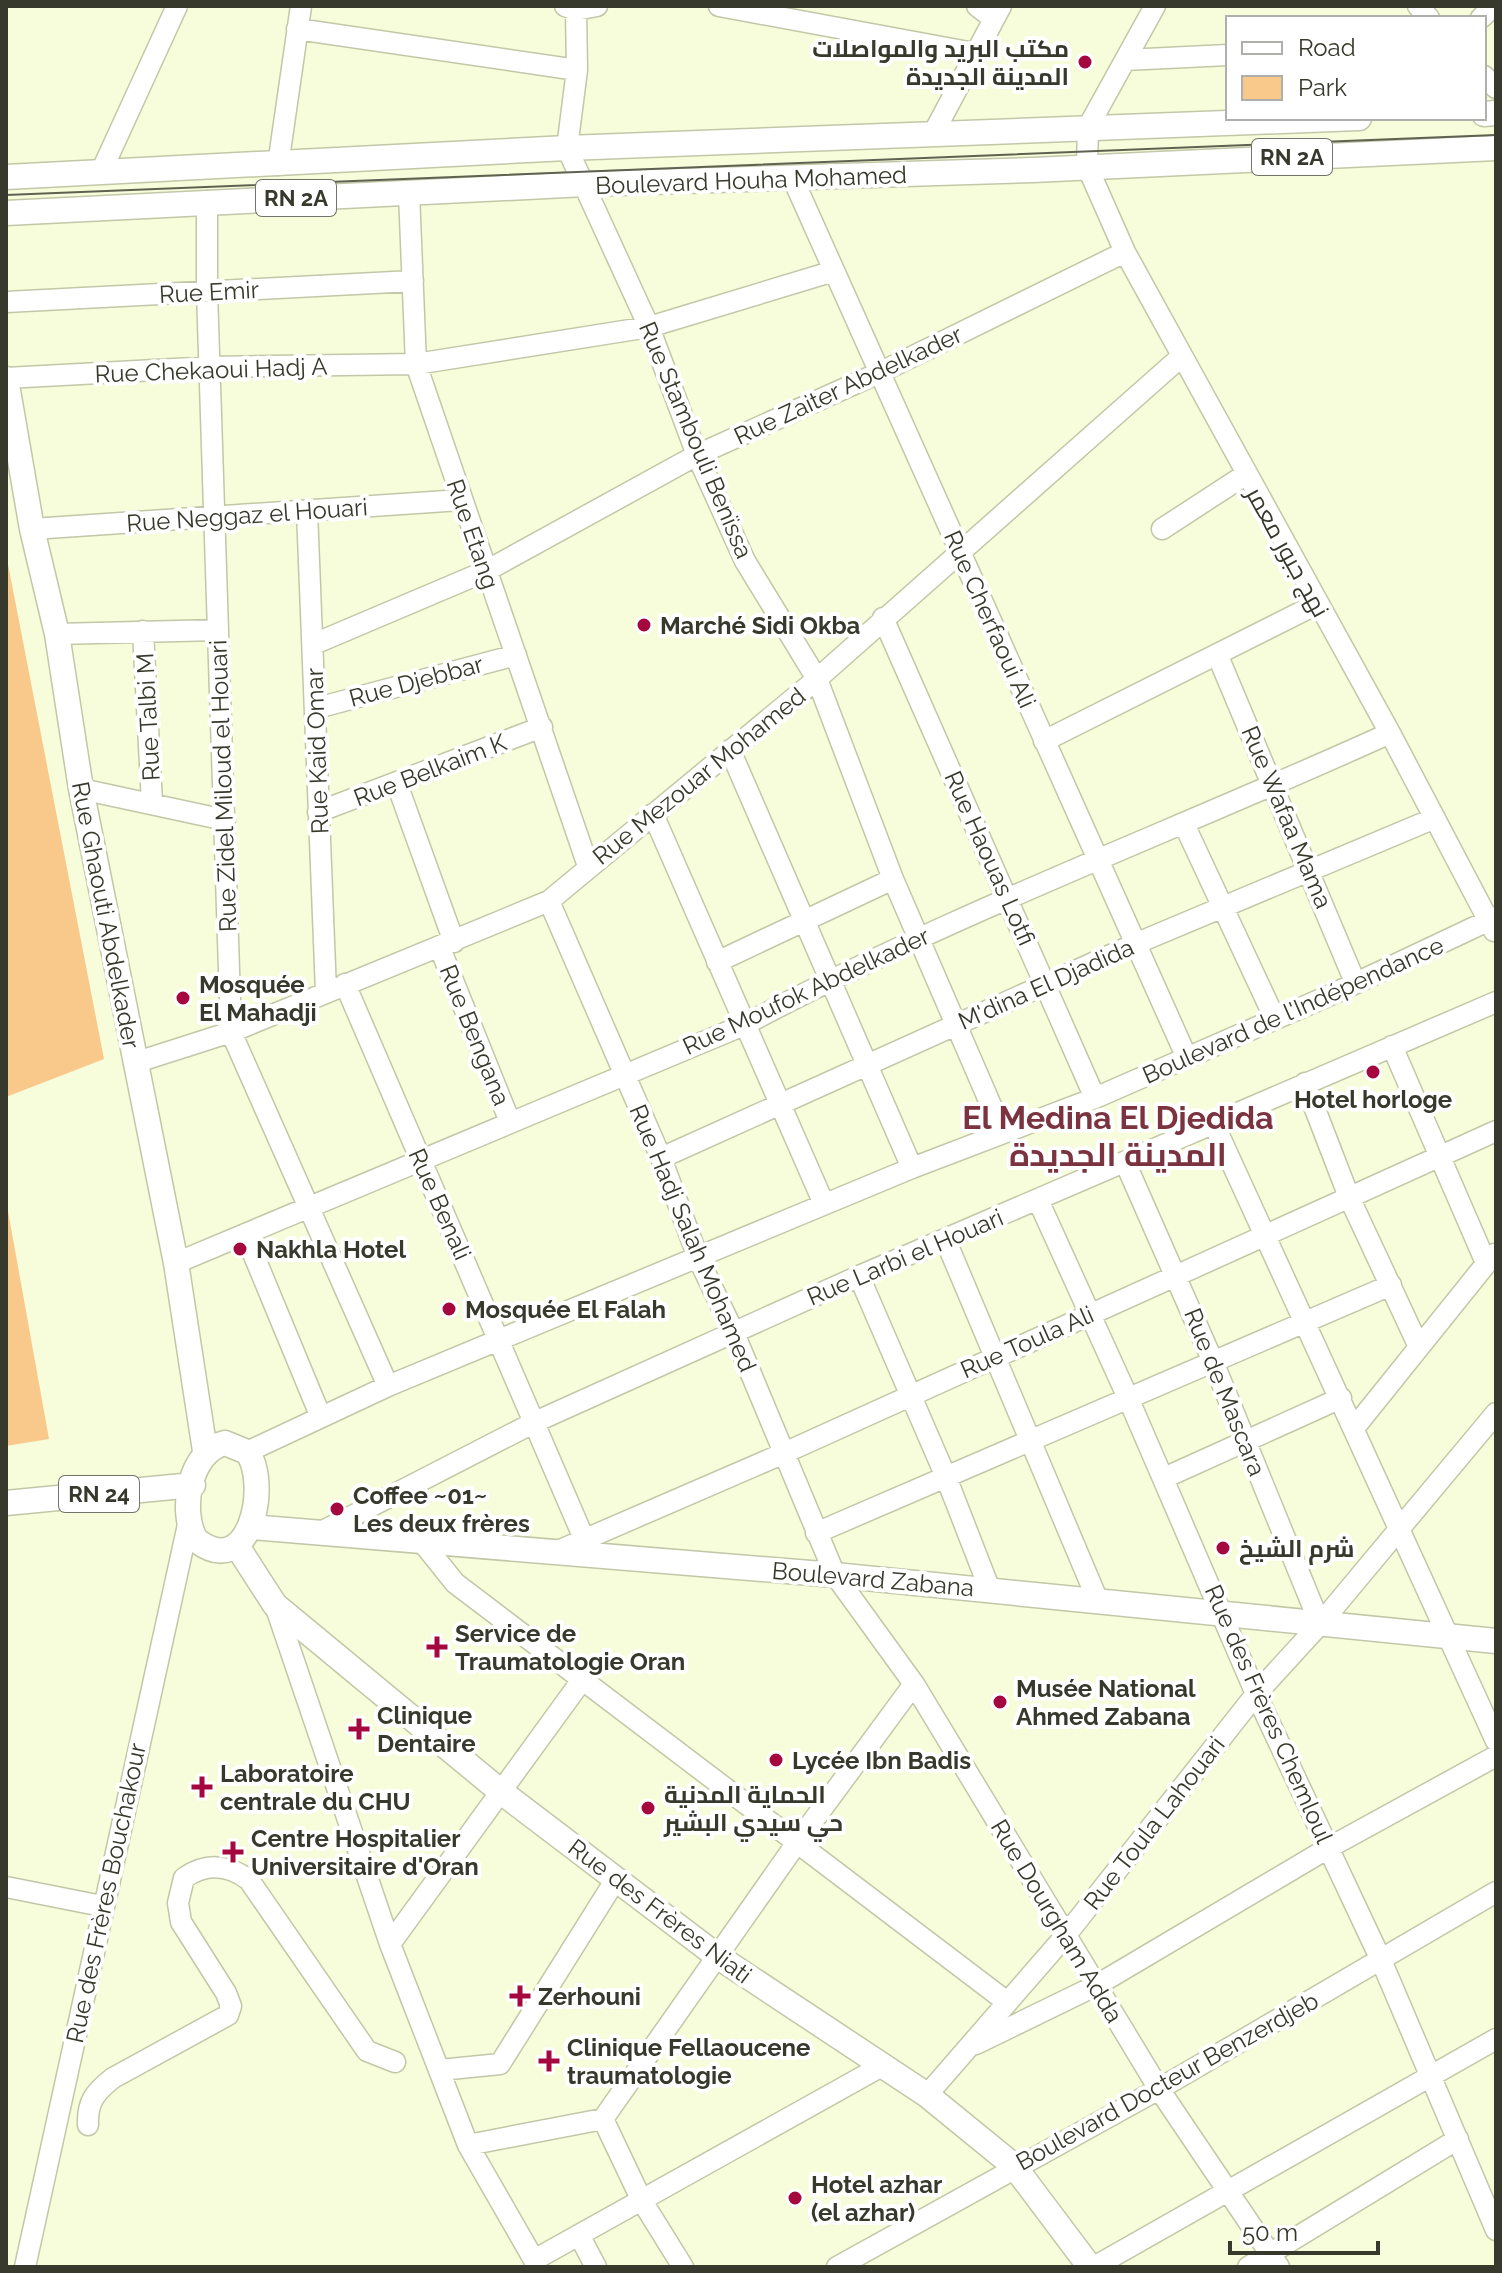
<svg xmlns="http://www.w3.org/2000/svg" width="1502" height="2273" viewBox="0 0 1502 2273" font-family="Raleway,Cairo,sans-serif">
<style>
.green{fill:#f9c98c}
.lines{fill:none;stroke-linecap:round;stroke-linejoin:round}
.minor-casing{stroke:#c2c7a7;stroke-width:23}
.major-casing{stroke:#c2c7a7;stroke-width:27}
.minor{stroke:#fff;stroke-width:20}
.major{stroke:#fff;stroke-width:24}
.tram{stroke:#606251;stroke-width:2}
.poi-dot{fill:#a4083e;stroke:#fff;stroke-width:3}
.labels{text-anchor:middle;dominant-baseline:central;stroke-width:8;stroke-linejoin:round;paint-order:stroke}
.shield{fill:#fff;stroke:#73746b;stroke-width:2}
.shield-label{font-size:22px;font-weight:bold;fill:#37392c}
.poi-label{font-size:24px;font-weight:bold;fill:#37392c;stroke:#fff;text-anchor:start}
.street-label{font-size:24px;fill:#37392c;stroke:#fff}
.district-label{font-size:32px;font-weight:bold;fill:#7b3340;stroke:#fff}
</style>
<rect width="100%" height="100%" fill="#f7fcda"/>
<path class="green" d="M6,554L104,1059L6,1097Z
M6,1200L49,1439L6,1446Z"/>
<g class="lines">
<defs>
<path id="minor" d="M565,6L576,10L597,6
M719,6L974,53
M977,6L994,19
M1155,6L1088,127L1087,166L1125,252L1390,733L1494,931
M1418,6L1429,18
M576,10L577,70L567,148L649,327L697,455L745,561L817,679L893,879L1003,1133
M1481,18L1494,6
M297,29L577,70
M1125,60L1228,55
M1484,76L1496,88
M933,134L1001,6
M278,165L301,6
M101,172L177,6
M793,179L1187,1058
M409,193L416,364L588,866
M207,201V292L231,1032L388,1386
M6,302L413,281
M6,378L211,367L416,364L649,327L834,271
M307,511L326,992
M32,529L461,500
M1162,529L1245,475
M883,618L1095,1098
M143,631L152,803
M57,634L218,630
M314,644L486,571L697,455L881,372L1125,252
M1217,654L1355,982
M317,708L516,655
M1044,741L1317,604
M730,750L912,1168
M397,784L454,942
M81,789L225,820
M318,812L542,727
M653,814L824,1204
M1184,824L1275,1019
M549,901L661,1158L699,1260L734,1333L835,1575L914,1684L1159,2089L1279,2267
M440,948L510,1122
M717,962L893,879
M345,984L585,1541L593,1552
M1392,1046L1486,1263
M134,1063L231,1032L549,901L817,679L1182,356
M1305,1083L1349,1197L1419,1347
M1213,1122L1496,1741
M661,1158L1135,944L1435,818
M1125,1162L1214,1364L1320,1624
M1038,1200L1129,1400L1256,1694L1381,1960L1496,2230
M245,1234L320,1415
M946,1241L1098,1601
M176,1263L744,1025C953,913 1175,831 1390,733
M859,1276L946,1477L990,1590
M1355,1427L1494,1254
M247,1452L388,1386L912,1168L1095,1098L1335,993L1496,917
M1164,1478L1341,1398
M323,1531L535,1422L859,1276L1496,1002
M816,1533L1391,1285
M419,1538L455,1583L1007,2002
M558,1551L782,1454L1496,1131
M275,1605L390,1944L468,2145L534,2260L880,2067
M6,1887L102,1906
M390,1944L582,1680
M976,2044L1097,1985L1330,1847L1496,1756
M440,2070L500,2064L616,1879
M927,2095L1066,1935L1256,1694L1320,1624L1496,1413
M603,2119L642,2201L683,2267
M88,2125C87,2102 95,2092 113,2078L228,2015L231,2006L226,1993L181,1922L178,1903L184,1878C205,1863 228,1864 249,1880L367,2051L395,2062
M468,2145L603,2119L796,1844L914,1684
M579,2235L596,2267
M25,2267L189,1520
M837,2267L1159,2089L1496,1892
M1094,2267L1496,2039
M1248,2267L1458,2139"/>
<path id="major" d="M1484,114L1496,113
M6,177L567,148L1359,118
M6,213L586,184L1033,170L1496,148
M6,379L32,529L57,634L81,789L176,1263L205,1451
M225,1443L247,1452C270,1482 251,1583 196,1540C179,1512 189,1451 225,1443Z
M6,1503L193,1485
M250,1527L835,1575L1496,1641
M237,1546L275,1605L500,1791L717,1956L927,2095L1014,2166L1090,2267"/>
</defs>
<use href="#minor" class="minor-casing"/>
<use href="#major" class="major-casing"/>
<use href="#minor" class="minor"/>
<use href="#major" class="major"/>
<path class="tram" d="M6,195L1496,135"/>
</g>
<g class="poi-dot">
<circle cx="1085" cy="62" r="8"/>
<circle cx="644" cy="625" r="8"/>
<circle cx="183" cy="998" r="8"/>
<circle cx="1373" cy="1072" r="8"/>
<circle cx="240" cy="1249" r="8"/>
<circle cx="449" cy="1309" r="8"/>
<circle cx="337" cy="1509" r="8"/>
<circle cx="1223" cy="1548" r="8"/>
<path d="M433 1635h8v8h8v8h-8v8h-8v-8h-8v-8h8z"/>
<circle cx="1000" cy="1702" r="8"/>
<path d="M355 1717h8v8h8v8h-8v8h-8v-8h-8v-8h8z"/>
<circle cx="776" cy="1760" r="8"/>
<path d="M198 1775h8v8h8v8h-8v8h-8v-8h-8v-8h8z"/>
<circle cx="648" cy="1808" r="8"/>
<path d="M229 1840h8v8h8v8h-8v8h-8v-8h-8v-8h8z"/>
<path d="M516 1984h8v8h8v8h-8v8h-8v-8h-8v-8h8z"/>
<path d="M545 2049h8v8h8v8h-8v8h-8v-8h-8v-8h8z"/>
<circle cx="795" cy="2198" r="8"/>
</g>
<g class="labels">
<g class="shield">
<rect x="1252" y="139" width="80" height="36" rx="6"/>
<rect x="256" y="180" width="80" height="36" rx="6"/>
<rect x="59" y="1476" width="80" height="36" rx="6"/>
</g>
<g class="shield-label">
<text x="1292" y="157">RN 2A</text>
<text x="296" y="198">RN 2A</text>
<text x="99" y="1494">RN 24</text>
</g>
<g class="poi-label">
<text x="1069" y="48" text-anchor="end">مكتب البريد والمواصلات<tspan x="1069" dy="28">المدينة الجديدة</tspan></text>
<text x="660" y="625">Marché Sidi Okba</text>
<text x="199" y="984">Mosquée<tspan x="199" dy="28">El Mahadji</tspan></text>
<text x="1373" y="1099" text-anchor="middle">Hotel horloge</text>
<text x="256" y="1249">Nakhla Hotel</text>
<text x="465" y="1309">Mosquée El Falah</text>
<text x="353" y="1495">Coffee ~01~<tspan x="353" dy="28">Les deux frères</tspan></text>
<text x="1239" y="1548">شرم الشيخ</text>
<text x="455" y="1633">Service de<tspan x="455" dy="28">Traumatologie Oran</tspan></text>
<text x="1016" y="1688">Musée National<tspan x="1016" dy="28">Ahmed Zabana</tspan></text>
<text x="377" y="1715">Clinique<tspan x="377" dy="28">Dentaire</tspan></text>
<text x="792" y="1760">Lycée Ibn Badis</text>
<text x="220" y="1773">Laboratoire<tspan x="220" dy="28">centrale du CHU</tspan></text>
<text x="664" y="1794">الحماية المدنية<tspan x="664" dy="28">حي سيدي البشير</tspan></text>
<text x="251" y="1838">Centre Hospitalier<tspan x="251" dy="28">Universitaire d'Oran</tspan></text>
<text x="538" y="1996">Zerhouni</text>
<text x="567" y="2047">Clinique Fellaoucene<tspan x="567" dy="28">traumatologie</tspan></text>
<text x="811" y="2184">Hotel azhar<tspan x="811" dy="28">(el azhar)</tspan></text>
</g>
<g class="street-label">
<text transform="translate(751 180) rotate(-2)">Boulevard Houha Mohamed</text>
<text transform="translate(209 292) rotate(-3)">Rue Emir</text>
<text transform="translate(211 370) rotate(-2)">Rue Chekaoui Hadj A</text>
<text transform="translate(848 385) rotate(-25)">Rue Zaiter Abdelkader</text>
<text transform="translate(696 440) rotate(67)">Rue Stambouli Benïssa</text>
<text transform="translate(247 515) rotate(-4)">Rue Neggaz el Houari</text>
<text transform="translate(473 534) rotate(71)">Rue Etang</text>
<text transform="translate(1288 552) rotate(61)">نهج جبور معمر</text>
<text transform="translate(990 619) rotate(66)">Rue Cherfaoui Ali</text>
<text transform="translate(416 681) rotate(-15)">Rue Djebbar</text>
<text transform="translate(148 717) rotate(-93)">Rue Talbi M</text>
<text transform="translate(317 751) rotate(-92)">Rue Kaid Omar</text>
<text transform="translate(430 770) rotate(-21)">Rue Belkaim K</text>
<text transform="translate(699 776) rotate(-39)">Rue Mezouar Mohamed</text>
<text transform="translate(223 786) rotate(-92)">Rue Zidel Miloud el Houari</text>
<text transform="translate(1287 817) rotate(67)">Rue Wafaa Mama</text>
<text transform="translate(990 858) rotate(66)">Rue Haouas Lotfi</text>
<text transform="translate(106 915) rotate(79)">Rue Ghaouti Abdelkader</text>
<text transform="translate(1046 984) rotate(-24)">M'dina El Djadida</text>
<text transform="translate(806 991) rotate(-25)">Rue Moufok Abdelkader</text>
<text transform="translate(1293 1010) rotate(-24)">Boulevard de l'Indépendance</text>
<text transform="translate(475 1035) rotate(68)">Rue Bengana</text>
<text transform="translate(440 1204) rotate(66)">Rue Benali</text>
<text transform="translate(693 1238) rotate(67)">Rue Hadj Salah Mohamed</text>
<text transform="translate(905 1257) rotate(-23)">Rue Larbi el Houari</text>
<text transform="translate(1027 1342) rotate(-24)">Rue Toula Ali</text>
<text transform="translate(1225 1392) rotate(68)">Rue de Mascara</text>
<text transform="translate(873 1579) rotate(5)">Boulevard Zabana</text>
<text transform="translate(1269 1714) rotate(66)">Rue des Frères Chemloul</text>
<text transform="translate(1154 1823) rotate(-52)">Rue Toula Lahouari</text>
<text transform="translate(106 1893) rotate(-78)">Rue des Frères Bouchakour</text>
<text transform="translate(660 1911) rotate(37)">Rue des Frères Niati</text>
<text transform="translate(1057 1921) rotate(59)">Rue Dourgham Adda</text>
<text transform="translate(1167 2081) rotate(-29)">Boulevard Docteur Benzerdjeb</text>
</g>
<g class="district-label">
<text x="1118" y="1117">El Medina El Djedida<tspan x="1118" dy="37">المدينة الجديدة</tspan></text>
</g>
</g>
<rect width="1502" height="2273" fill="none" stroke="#37392c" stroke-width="16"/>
<rect x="1226" y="16" width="260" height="104" fill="#ffffff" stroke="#afb0ab" stroke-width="2"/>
<rect x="1242" y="42" width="40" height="12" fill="#ffffff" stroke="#afb0ab" stroke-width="2"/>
<text x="1298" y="56" font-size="24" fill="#37392c">Road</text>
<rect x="1242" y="76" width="40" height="24" fill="#f9c98c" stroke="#afb0ab" stroke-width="2"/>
<text x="1298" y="96" font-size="24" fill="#37392c">Park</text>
<path d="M1230 2241v12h148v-12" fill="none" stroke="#37392c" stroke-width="4"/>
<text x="1242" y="2241" font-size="24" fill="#37392c" stroke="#ffffff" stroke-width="6" paint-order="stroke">50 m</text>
</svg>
